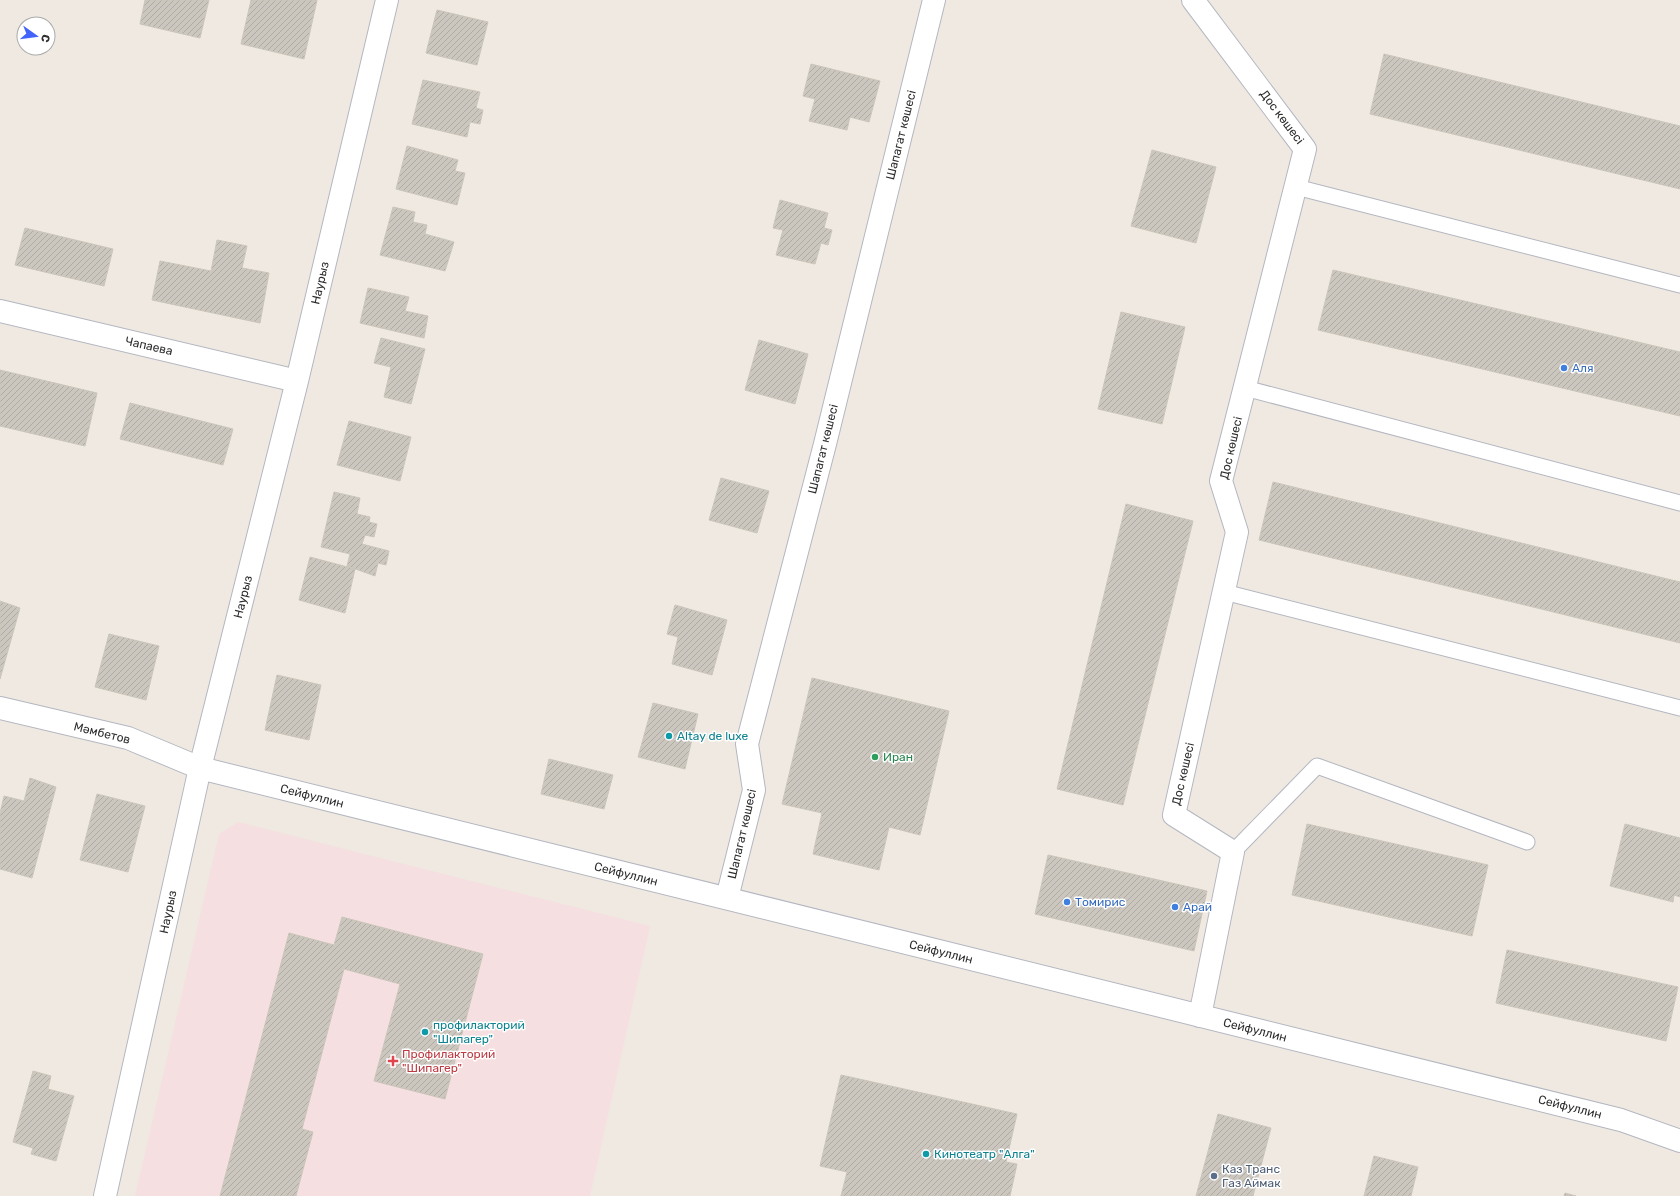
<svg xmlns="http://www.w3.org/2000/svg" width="1680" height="1196" viewBox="0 0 1680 1196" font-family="Rubik,sans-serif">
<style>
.medical{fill:#f5dfe0}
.building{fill:url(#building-hatch);stroke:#cbc5ba}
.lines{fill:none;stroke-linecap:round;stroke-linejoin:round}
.service-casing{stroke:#b4b7c1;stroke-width:17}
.minor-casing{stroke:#b4b7c1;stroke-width:24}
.tertiary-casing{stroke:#b4b7c1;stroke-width:24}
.service{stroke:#fff;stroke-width:15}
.minor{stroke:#fff;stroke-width:22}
.tertiary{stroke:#fff;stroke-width:22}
.shop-dot{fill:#3f7fe0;stroke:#fff;stroke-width:1.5}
.culture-dot{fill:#0f9aa8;stroke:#fff;stroke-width:1.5}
.leisure-dot{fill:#2e9e5b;stroke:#fff;stroke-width:1.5}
.health-dot{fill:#e0444e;stroke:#fff;stroke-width:1.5}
.service-dot{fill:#5c6f8a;stroke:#fff;stroke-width:1.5}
.labels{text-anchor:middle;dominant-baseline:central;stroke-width:3;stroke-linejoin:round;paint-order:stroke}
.street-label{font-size:12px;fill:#2e2e2e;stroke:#fff}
.shop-label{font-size:12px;fill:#366cbe;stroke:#fff;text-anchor:start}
.culture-label{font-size:12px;fill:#0d838f;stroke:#fff;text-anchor:start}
.leisure-label{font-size:12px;fill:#27864d;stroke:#fff;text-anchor:start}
.health-label{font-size:12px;fill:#be3a42;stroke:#fff;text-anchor:start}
.service-label{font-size:12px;fill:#4e5e75;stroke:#fff;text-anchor:start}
</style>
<defs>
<pattern id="building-hatch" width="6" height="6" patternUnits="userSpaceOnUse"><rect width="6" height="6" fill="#cbc7bf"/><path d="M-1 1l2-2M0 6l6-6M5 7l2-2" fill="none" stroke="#afaba4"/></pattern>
</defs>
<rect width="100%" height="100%" fill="#efe9e1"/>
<path class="medical" d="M238,822L650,926L590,1196H135L219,834Z"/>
<path class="building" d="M145,0H209L200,38L140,24Z
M251,0H317L304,59L241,44Z
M437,10L488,22L477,65L426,53Z
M1384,54L1680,126V189L1370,114Z
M811,64L880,81L869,122L850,117L847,130L809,121L815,99L803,96Z
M423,80L480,92L476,108L483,110L480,124L470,122L467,137L412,124Z
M407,146L458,160L455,171L465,173L457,205L396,189Z
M1152,150L1216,167L1196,243L1131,226Z
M780,200L828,213L824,228L832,230L828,245L821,243L815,264L776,255L783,230L773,228Z
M393,207L415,212L413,222L427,225L425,234L454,242L445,271L380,255Z
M25,228L113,249L104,286L15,265Z
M217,240L247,246L242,268L269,273L260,323L152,300L160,261L211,271Z
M1333,270L1680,352V416L1318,330Z
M368,288L409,297L405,311L428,316L424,338L360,323Z
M1121,312L1185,327L1162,424L1098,409Z
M381,338L425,349L411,404L384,397L391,367L374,363Z
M759,340L808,354L795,404L745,390Z
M0,370L97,393L85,446L0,426Z
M130,403L233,429L223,465L120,439Z
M349,421L411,437L400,481L337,465Z
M721,478L769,491L757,533L709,520Z
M1273,482L1680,582V643L1259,540Z
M334,492L360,498L357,514L370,517L369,522L377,524L374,537L365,535L362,544L389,551L386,565L378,563L375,576L347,566L350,554L321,547Z
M1126,504L1193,521L1123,805L1057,789Z
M310,557L355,569L345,613L299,600Z
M0,601L20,608L0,679Z
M675,605L727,620L712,675L672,664L678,637L667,634Z
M109,634L159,646L146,700L95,687Z
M277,675L321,685L309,740L265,730Z
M812,678L949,711L920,835L889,827L879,870L813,854L822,813L782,804Z
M653,703L698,714L685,769L638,757Z
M549,759L613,775L604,809L541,794Z
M30,778L56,787L32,878L0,869V813L4,796L24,801Z
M97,794L145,806L128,872L80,860Z
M1307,824L1488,865L1472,936L1292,895Z
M1625,824L1680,838V897L1674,895L1673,902L1610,886Z
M1048,855L1207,891L1194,951L1035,914Z
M342,917L483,954L445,1099L374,1081L400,984L344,969L302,1129L313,1132L296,1196H220L289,933L334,945Z
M1507,950L1678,987L1666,1041L1496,1003Z
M33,1071L51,1076L48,1089L74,1096L56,1161L31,1154L33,1148L13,1142Z
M841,1075L1017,1114L1006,1162L1017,1164L1010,1196H841L847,1172L820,1166Z
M1218,1114L1271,1128L1253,1196H1196Z
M1374,1156L1418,1167L1411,1196H1364Z
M1565,1193L1576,1196H1564Z"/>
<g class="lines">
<defs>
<path id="service" d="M1296,187L1680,285
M1245,388L1680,503
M1224,592L1680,708
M1233,852L1317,766L1527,842"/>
<path id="minor" d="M1193,0L1305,149L1221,481L1237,532L1174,815L1233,852L1200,1016
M0,311L297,381
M200,768L297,381L387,0
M727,898L754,790L747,744L825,444L934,0"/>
<path id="tertiary" d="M0,708L128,738L200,768L1621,1120L1680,1141
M105,1196L200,768"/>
</defs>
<use href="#service" class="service-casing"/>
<use href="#minor" class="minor-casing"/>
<use href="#tertiary" class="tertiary-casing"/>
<use href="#service" class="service"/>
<use href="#minor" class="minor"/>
<use href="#tertiary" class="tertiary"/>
</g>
<g class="shop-dot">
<circle cx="1564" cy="368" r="4"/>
<circle cx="1067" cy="902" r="4"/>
<circle cx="1175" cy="907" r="4"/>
</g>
<g class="culture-dot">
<circle cx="669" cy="736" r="4"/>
<circle cx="425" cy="1032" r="4"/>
<circle cx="926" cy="1154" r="4"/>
</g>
<circle class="leisure-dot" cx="875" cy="757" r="4"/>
<path class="health-dot" d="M391 1055h4v4h4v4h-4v4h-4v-4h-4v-4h4z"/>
<circle class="service-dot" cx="1214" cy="1176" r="4"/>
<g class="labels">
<g class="street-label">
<text transform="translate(1282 117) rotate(53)">Дос көшесі</text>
<text transform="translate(901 135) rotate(-76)">Шапагат көшесі</text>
<text transform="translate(320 283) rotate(-77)">Наурыз</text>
<text transform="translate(149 346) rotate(13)">Чапаева</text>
<text transform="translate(1231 448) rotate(-77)">Дос көшесі</text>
<text transform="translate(823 449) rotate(-76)">Шапагат көшесі</text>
<text transform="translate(243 597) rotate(-76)">Наурыз</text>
<text transform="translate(102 733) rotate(14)">Мәмбетов</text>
<text transform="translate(1183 774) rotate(-77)">Дос көшесі</text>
<text transform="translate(312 796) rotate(14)">Сейфуллин</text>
<text transform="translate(742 834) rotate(-77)">Шапагат көшесі</text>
<text transform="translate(626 874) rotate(14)">Сейфуллин</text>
<text transform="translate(168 912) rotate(-78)">Наурыз</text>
<text transform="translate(941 952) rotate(14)">Сейфуллин</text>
<text transform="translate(1255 1030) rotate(14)">Сейфуллин</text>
<text transform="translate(1570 1107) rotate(14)">Сейфуллин</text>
</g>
<g class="shop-label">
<text x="1572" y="368">Аля</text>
<text x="1075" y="902">Томирис</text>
<text x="1183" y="907">Арай</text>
</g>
<g class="culture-label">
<text x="677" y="736">Altay de luxe</text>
<text x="433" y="1025">профилакторий<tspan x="433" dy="14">"Шипагер"</tspan></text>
<text x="934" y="1154">Кинотеатр "Алга"</text>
</g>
<g class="leisure-label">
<text x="883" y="757">Иран</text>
</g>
<g class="health-label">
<text x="402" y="1054">Профилакторий<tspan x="402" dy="14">"Шипагер"</tspan></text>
</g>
<g class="service-label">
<text x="1222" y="1169">Каз Транс<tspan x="1222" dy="14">Газ Аймак</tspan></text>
</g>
</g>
<g transform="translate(36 36) rotate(104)"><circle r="19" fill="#ffffff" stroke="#ababab"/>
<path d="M0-3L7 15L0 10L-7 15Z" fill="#4264fb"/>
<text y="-6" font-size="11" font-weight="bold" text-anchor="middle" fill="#2e2e2e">С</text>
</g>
</svg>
